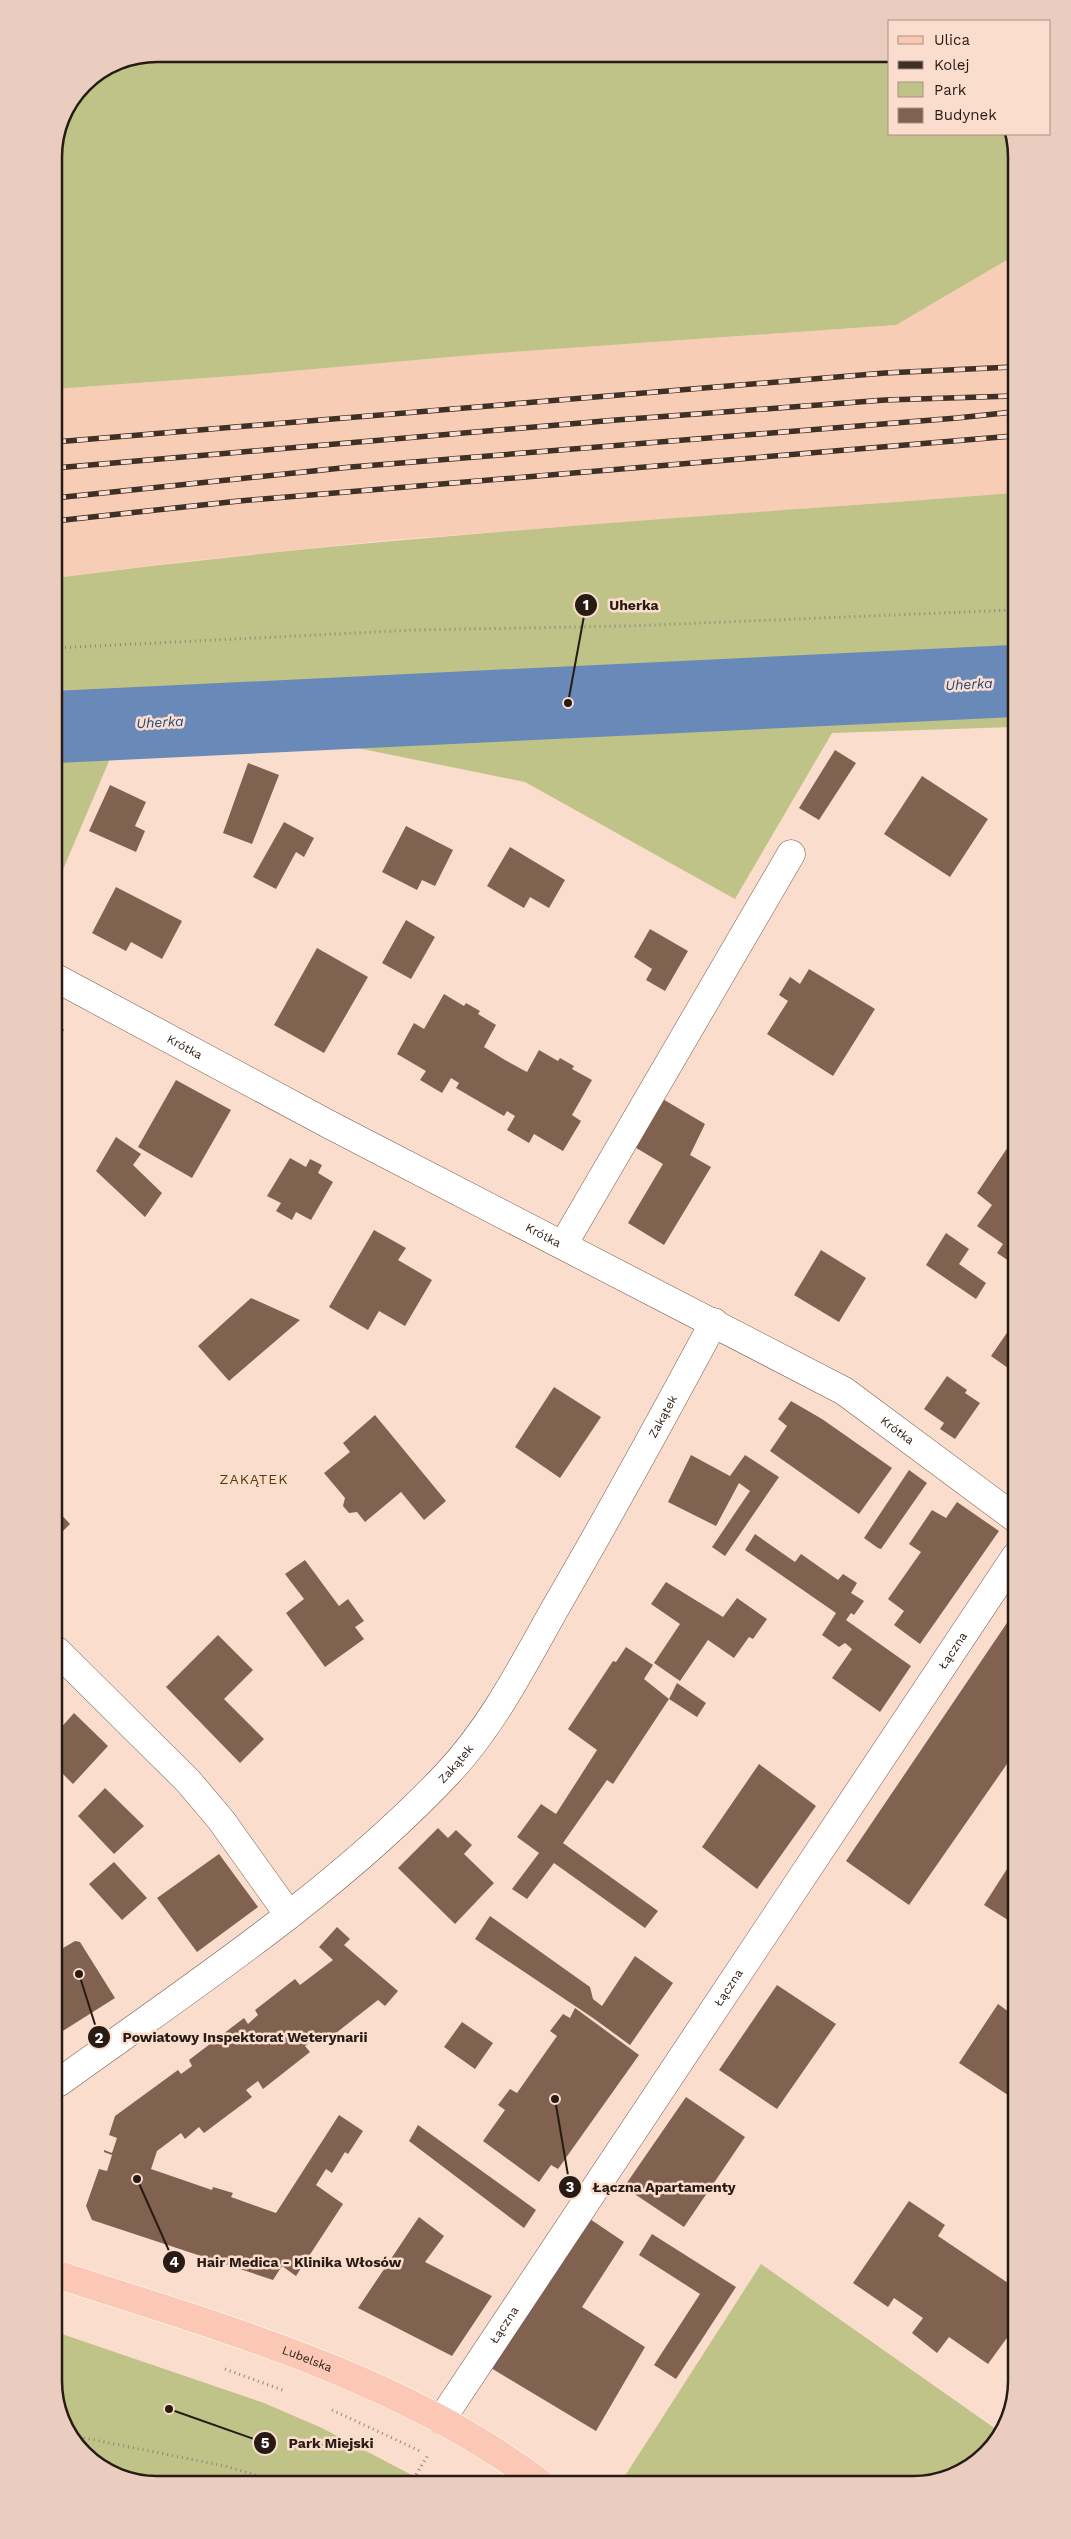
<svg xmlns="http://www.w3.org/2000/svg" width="1071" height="2539" viewBox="0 0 1071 2539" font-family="'Work Sans',sans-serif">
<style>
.built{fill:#f8cdb6}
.green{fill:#bfc387}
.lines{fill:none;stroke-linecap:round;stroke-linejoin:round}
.river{stroke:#698ab9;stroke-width:72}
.building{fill:#816251}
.minor-casing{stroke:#785949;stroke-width:29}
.major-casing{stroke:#fff;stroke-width:29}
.path{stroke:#988277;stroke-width:3;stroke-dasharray:1 4;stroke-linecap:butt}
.minor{stroke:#fff;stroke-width:28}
.major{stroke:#fbc8b6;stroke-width:28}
.rail-casing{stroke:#3e2f27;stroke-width:5.5}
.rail{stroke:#fbddce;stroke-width:4;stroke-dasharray:11;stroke-linecap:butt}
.labels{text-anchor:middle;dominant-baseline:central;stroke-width:5;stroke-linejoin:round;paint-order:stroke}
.street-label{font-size:12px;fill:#281b14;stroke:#fbddce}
.water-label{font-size:14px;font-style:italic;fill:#18447f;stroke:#fbddce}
.neighbourhood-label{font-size:14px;letter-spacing:1px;fill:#5b3701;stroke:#fbddce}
.rim{fill:none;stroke:#281b14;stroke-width:2.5}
.leader{fill:none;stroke:#281b14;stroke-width:2}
.callout-dot{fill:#281b14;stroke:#fbddce;stroke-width:2}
.mark-label{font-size:15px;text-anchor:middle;font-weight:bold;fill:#fff}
.callout-label{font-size:14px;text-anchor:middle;font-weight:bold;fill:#281b14;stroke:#fbddce;stroke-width:5;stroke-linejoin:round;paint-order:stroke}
</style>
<rect width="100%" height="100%" fill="#fbddce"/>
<path class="built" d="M1012,257L1013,493L390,540L162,564L55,578V389L258,374L484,354L896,325Z"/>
<path class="green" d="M157,54H890V134H1012V257L896,325L484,354L258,374L55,389L54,151L64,112L84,84L118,62Z
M1013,493V727L832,733L735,899L525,782L318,740L115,747L56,886L55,578C373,536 693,518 1013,493Z
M761,2264L1000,2432L996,2445L947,2480L629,2482L623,2479Z
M59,2333L264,2403L322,2428L427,2483L150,2485L94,2464L59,2415Z"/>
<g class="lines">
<path class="river" d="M55,727L1013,681"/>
</g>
<path class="building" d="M835,750L856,763L819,820L799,808Z
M248,763L279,775L252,844L223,833Z
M922,776L988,819L950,877L884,834Z
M110,785L146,802L135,826L145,831L136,852L89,831Z
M284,822L314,838L304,857L296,852L276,889L253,877Z
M406,826L453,850L435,886L422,880L417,890L382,872Z
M510,847L565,880L549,908L530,897L524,908L487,886Z
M116,887L182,921L162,959L131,942L126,951L92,933Z
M406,920L435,937L411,979L382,963Z
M650,929L688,951L665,991L646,980L652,969L634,957Z
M317,948L368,977L324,1053L274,1025Z
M809,969L875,1009L833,1076L767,1034L788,1001L779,995L790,977L800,984Z
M444,994L464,1006L466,1003L480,1011L478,1014L496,1025L484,1047L505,1060L527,1072L539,1050L558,1061L560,1058L574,1066L572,1069L592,1080L572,1115L581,1121L563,1151L534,1134L529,1143L507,1130L515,1116L507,1111L504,1116L456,1088L459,1083L451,1078L442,1093L420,1080L426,1071L397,1054L414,1023L424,1029Z
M56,1024L64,1030L56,1043Z
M176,1080L231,1110L192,1178L138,1147Z
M661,1098L705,1124L690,1155L711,1167L664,1245L628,1223L663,1164L633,1146Z
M116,1137L141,1154L133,1165L162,1193L145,1217L96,1171Z
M1014,1138V1209L1009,1217L1014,1221L1015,1265L997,1253L1003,1244L977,1226L992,1205L977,1193Z
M290,1158L306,1167L310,1159L322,1165L318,1173L333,1182L311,1220L296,1212L292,1220L276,1211L281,1203L267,1196Z
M374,1230L406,1248L398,1260L432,1280L405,1326L379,1311L368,1330L329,1307Z
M946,1233L969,1249L959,1264L986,1283L976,1299L926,1265Z
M821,1250L866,1278L839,1322L794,1295Z
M251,1298L300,1320L229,1381L198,1346Z
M1013,1324L1015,1326V1373L991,1356Z
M947,1376L967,1390L965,1393L980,1403L955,1439L940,1429L944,1423L924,1409Z
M554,1387L601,1417L560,1478L515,1447Z
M791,1401L822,1419L892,1468L859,1514L770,1451L787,1426L778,1419Z
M375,1415L446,1501L424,1520L401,1492L365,1522L357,1512L349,1513L343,1506L345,1498L324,1473L350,1452L343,1443Z
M691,1455L730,1476L745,1455L779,1477L725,1556L712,1547L750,1491L739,1483L716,1526L668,1502Z
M909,1470L927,1483L881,1549L878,1548L864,1538Z
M957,1502L999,1531L920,1644L894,1625L904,1611L888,1599L921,1552L909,1544L932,1510L946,1518Z
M57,1510L70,1524L62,1532L57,1526Z
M755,1534L795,1562L801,1554L838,1580L843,1574L857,1583L851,1593L864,1601L854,1615L851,1613L846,1620L911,1666L880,1712L832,1678L852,1649L845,1643L839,1647L822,1635L836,1613L745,1550Z
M305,1560L339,1606L348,1599L364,1621L355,1627L364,1639L325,1667L286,1613L304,1599L285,1574Z
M666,1582L723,1617L737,1598L767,1619L753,1639L749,1637L734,1658L708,1640L680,1681L654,1663L680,1624L651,1604Z
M1015,1611L1016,1751L909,1905L846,1861Z
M218,1635L253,1670L224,1699L264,1739L240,1763L166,1687Z
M626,1647L653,1665L644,1679L669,1699L613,1784L607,1780L563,1843L658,1911L645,1928L554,1863L527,1899L512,1889L539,1853L517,1837L541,1804L556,1814L597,1750L568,1729L613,1661L616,1662Z
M677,1683L706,1703L697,1717L669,1699Z
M74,1713L108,1746L73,1784L58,1769V1731Z
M759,1764L816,1806L757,1889L702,1847Z
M105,1788L144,1826L114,1854L78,1816Z
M438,1828L448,1838L456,1830L472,1845L464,1854L494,1883L455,1924L398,1868Z
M219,1854L258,1907L197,1952L157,1898Z
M1014,1858L1016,1859V1925L984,1905Z
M114,1862L147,1898L122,1920L89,1884Z
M490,1916L590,1987L593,1999L602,2006L635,1956L673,1983L630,2045L593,2018L475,1939Z
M337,1927L350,1939L344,1945L398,1991L385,2006L378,2000L322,2044L317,2037L305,2046L310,2052L263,2089L258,2081L246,2090L252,2097L204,2133L199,2127L185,2139L181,2133L157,2151L151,2169L212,2190L213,2187L233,2193L231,2197L276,2213L339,2115L363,2131L348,2154L345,2152L332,2173L326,2169L316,2185L343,2204L296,2276L282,2266L273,2280L92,2220L86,2206L99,2169L107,2171L112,2155L104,2152V2150L112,2153L117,2138L109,2135L115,2116L178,2070L181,2074L192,2066L189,2060L244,2018L248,2024L258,2015L255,2010L295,1979L300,1985L333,1960L319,1947Z
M75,1941L80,1942L115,1998L58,2034V1951Z
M777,1985L836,2024L777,2109L719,2070Z
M998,2004L1016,2017L1017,2101L959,2063Z
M575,2008L639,2055L558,2169L551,2165L539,2182L483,2141L505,2110L498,2105L510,2089L517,2093L557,2036L550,2031L563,2014L570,2018Z
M462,2022L493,2043L475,2069L444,2047Z
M686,2097L745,2137L684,2227L624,2187Z
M418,2125L536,2210L524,2228L409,2141Z
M909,2201L945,2225L938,2236L1017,2289V2324L988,2364L949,2337L937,2353L912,2333L923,2318L894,2298L888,2307L853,2283Z
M584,2215L624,2242L582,2307L645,2347L596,2431L486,2365Z
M419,2217L444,2236L425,2262L492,2296L452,2356L358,2308Z
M652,2234L736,2287L676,2379L654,2365L700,2294L639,2255Z"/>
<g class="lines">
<defs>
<g id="minor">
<path id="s1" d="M56,978L332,1126L844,1391L1015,1518"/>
<path d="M563,1245L791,854"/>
<path d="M57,1651L188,1781L221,1820L289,1915"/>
<path id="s2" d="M58,2083C191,1987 336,1892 448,1773C494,1724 524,1663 557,1605C611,1512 663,1417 714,1322"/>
<path id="s3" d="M441,2420L1015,1557"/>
</g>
<g id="major">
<path id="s4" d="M59,2275C222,2328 400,2377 539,2482"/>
</g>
</defs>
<use href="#minor" class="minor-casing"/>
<use href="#major" class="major-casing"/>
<path class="path" d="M55,648L413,630L629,626L1013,610
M225,2369L285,2391
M332,2410L420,2451
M74,2436L225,2466L285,2484
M411,2483L428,2455"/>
<use href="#minor" class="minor"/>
<use href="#major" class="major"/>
<defs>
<path id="rail" d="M55,442L885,373L1012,367
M55,468L616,420L885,400L1013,396
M55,498L351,467L957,418L1013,412
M55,521L239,501L1013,436"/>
</defs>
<use href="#rail" class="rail-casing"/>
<use href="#rail" class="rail"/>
</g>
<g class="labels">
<g class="street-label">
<text stroke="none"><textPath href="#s1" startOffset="146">Krótka</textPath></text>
<text stroke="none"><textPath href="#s1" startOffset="551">Krótka</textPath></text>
<text stroke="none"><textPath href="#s2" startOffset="916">Zakątek</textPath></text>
<text stroke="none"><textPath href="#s1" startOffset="956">Krótka</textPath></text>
<text stroke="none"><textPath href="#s3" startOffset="924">Łączna</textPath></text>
<text stroke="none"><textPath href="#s2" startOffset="511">Zakątek</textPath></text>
<text stroke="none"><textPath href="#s3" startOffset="519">Łączna</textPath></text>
<text stroke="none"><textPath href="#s3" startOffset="114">Łączna</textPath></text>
<text stroke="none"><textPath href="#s4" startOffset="262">Lubelska</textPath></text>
</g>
<g class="water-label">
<text transform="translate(969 684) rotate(-3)">Uherka</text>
<text transform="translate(160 722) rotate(-3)">Uherka</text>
</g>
<g class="neighbourhood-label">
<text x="254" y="1479">ZAKĄTEK</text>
</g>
</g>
<path d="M0 0H1071V2539H0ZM157 62H913A95 95 0 0 1 1008 157V2381A95 95 0 0 1 913 2476H157A95 95 0 0 1 62 2381V157A95 95 0 0 1 157 62Z" fill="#eacdbf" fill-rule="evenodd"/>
<path class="rim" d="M157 62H913A95 95 0 0 1 1008 157V2381A95 95 0 0 1 913 2476H157A95 95 0 0 1 62 2381V157A95 95 0 0 1 157 62Z"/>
<path class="leader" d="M568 703L586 605M79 1974L99 2037M555 2099L570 2187M137 2179L174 2262M169 2409L265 2443"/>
<g class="callout-dot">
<circle cx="568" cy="703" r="5"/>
<circle cx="79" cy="1974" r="5"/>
<circle cx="555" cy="2099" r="5"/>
<circle cx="137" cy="2179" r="5"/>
<circle cx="169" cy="2409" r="5"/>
<circle cx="586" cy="605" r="12"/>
<circle cx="99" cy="2037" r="12"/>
<circle cx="570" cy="2187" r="12"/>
<circle cx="174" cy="2262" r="12"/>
<circle cx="265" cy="2443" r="12"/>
</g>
<g class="mark-label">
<text x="586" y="610">1</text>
<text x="99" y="2043">2</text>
<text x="570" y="2192">3</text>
<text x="174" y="2267">4</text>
<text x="265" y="2448">5</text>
</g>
<g class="callout-label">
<text x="634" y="610">Uherka</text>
<text x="245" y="2042">Powiatowy Inspektorat Weterynarii</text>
<text x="664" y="2192">Łączna Apartamenty</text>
<text x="299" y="2267">Hair Medica - Klinika Włosów</text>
<text x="331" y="2448">Park Miejski</text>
</g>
<rect x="888" y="20" width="162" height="115" fill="#fbddce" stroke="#a78f84"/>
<rect x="898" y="36" width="25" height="8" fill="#fbc8b6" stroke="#a78f84"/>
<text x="934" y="45" font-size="15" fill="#281b14">Ulica</text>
<rect x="898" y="61" width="25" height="8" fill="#3e2f27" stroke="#a78f84"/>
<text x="934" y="70" font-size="15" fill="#281b14">Kolej</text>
<rect x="898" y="82" width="25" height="15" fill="#bfc387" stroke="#a78f84"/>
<text x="934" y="95" font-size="15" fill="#281b14">Park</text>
<rect x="898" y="108" width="25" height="15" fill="#816251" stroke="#a78f84"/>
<text x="934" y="120" font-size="15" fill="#281b14">Budynek</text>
</svg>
